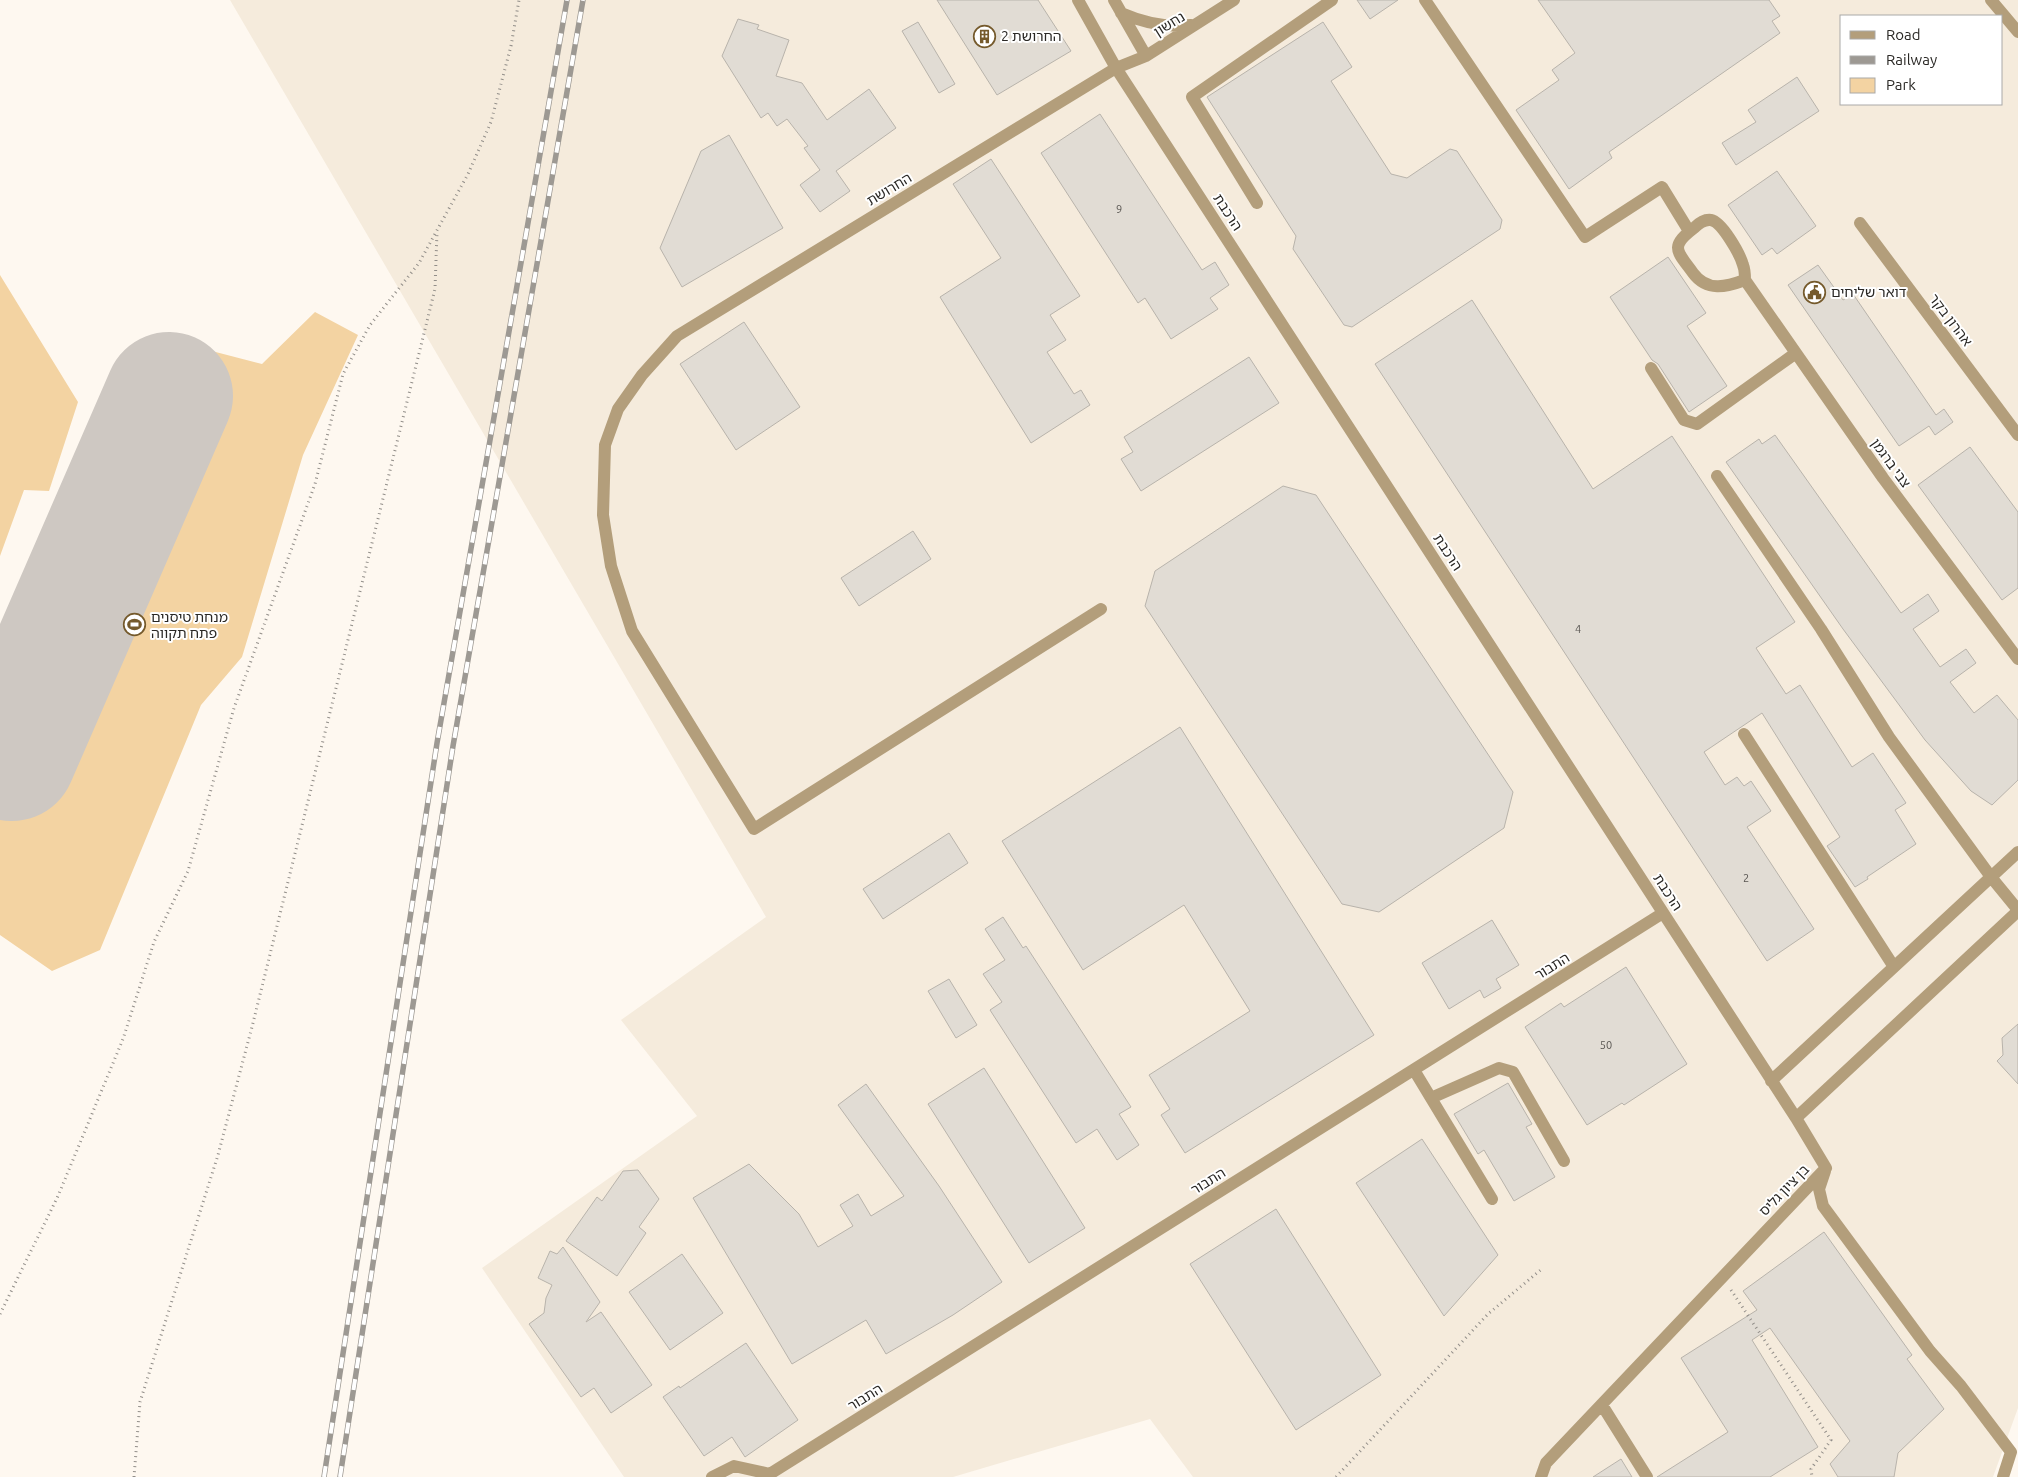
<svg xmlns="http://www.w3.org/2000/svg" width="2018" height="1477" viewBox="0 0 2018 1477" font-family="Ubuntu,'Noto Sans Hebrew',sans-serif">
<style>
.built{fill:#f5ebdc;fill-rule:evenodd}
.green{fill:#f3d3a2}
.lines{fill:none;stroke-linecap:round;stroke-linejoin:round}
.runway{stroke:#cec8c2;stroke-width:128}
.building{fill:#e1dcd4;stroke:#b8b3ab}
.path{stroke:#928e89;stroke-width:3;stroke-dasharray:1 4;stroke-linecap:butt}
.minor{stroke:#b39e7b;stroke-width:12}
.rail-casing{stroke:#9d9993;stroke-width:5.5}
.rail{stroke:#fff;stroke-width:4;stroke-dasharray:11;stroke-linecap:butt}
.labels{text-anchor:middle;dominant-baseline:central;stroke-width:4;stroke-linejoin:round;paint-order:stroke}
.number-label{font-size:11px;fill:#585551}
.street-label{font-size:14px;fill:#2a2825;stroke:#fff}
.poi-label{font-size:14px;fill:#2a2825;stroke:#fff;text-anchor:start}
</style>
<rect width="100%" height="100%" fill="#fef8f0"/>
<path class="built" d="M230,0H2018V1408L1993,1477H1193L1150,1419L953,1477H624L482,1268L697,1116L621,1020L766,917ZM1842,16H2002V104H1842Z"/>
<path class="green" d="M0,275L78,402L49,491L24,490L0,556Z
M315,312L358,335L303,455L242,657L201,705L100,950L52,971L0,935V669L34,593L29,567L66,514L92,438L114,386L145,349L153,348L158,337L262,364Z"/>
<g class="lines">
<path class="runway" d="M12,757L169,396"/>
</g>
<path class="building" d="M937,0H1038L1071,51L997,95Z
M1357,0H1398L1370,19Z
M1538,0H1769L1780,16L1772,21L1780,33L1609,152L1612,158L1569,189L1516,110L1559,80L1552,70L1575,53Z
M738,19L759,25L757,29L789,40L776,76L802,83L827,120L869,89L896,128L836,171L850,191L820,212L800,185L820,170L804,148L808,146L787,119L777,126L768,113L761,118L722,56Z
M918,22L955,84L939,93L902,31Z
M1323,22L1352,67L1331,81L1391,174L1407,178L1450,149L1457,151L1502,220L1500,229L1352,327L1344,325L1293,249L1296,236L1207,97Z
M1797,77L1819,111L1736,165L1722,143L1756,122L1748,110Z
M1100,114L1202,270L1215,262L1229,285L1210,298L1218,309L1171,339L1145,298L1138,303L1041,153Z
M729,135L783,228L682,287L660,248L701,151Z
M991,159L1080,296L1050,315L1066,340L1047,352L1074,394L1081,390L1090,405L1031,443L940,297L1001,258L953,184Z
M1777,171L1816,226L1777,254L1772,248L1762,255L1728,205Z
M1668,257L1706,313L1687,326L1727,386L1689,412L1658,364L1652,360L1610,297Z
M1818,265L1843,300L1853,294L1936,415L1944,409L1953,422L1935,435L1929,426L1899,446L1788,285Z
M1472,300L1593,489L1672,436L1795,622L1756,648L1786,694L1800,685L1852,767L1873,753L1906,803L1895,810L1916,844L1867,877L1868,879L1855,887L1827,846L1840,837L1762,713L1704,752L1725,785L1737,777L1744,786L1751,781L1771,811L1747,827L1814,929L1767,961L1375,364Z
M744,322L800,407L736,450L680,364Z
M1249,357L1279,403L1141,491L1121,459L1133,452L1124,437Z
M1775,435L1901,613L1928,594L1939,611L1913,629L1940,667L1966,649L1976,663L1950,682L1974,713L1997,695L2018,720V780L1992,805L1971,791L1925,740L1843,629L1726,462L1759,439L1762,444Z
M1970,447L2018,512V588L2002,600L1918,485Z
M1283,486L1316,495L1513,792L1504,828L1379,912L1342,904L1145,606L1155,571Z
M913,531L931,559L859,606L841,578Z
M1180,727L1374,1035L1185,1153L1161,1115L1170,1109L1149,1075L1250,1011L1184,905L1083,970L1002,841Z
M949,833L968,863L883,919L863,889Z
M1003,917L1023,948L1026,946L1131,1107L1119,1114L1139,1145L1117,1160L1097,1129L1076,1143L990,1010L1002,1002L983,974L1005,960L985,929Z
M1492,920L1519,965L1496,979L1501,988L1484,998L1480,990L1449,1009L1422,963Z
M1626,967L1687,1064L1624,1105L1622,1103L1587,1125L1525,1027L1561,1003L1564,1007Z
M949,979L977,1025L956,1038L928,991Z
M2018,1024V1084L1997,1061L2003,1055L2002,1038Z
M984,1068L1085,1228L1029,1263L928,1104Z
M1508,1083L1532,1124L1526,1127L1555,1177L1514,1201L1484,1150L1478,1154L1454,1114Z
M866,1084L939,1186L1002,1282L953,1315L886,1354L866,1320L792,1364L693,1198L749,1164L799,1214L818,1247L853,1226L840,1205L858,1194L871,1216L904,1196L838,1105Z
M1422,1139L1498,1255L1444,1316L1356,1183Z
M638,1170L659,1199L639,1227L646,1233L617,1276L566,1241L597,1197L602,1201L623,1171Z
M1276,1209L1381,1375L1296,1430L1190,1264Z
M1824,1232L1912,1355L1907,1359L1944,1409L1898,1453L1894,1477H1838L1830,1464L1850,1441L1770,1328L1752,1340L1818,1447L1770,1477H1657L1728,1432L1681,1358L1757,1310L1743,1291Z
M563,1247L600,1302L586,1322L601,1312L652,1385L611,1413L594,1388L581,1397L529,1324L544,1313L546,1298L552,1285L538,1278L550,1251L557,1254Z
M682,1254L723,1313L670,1350L629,1292Z
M746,1343L798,1420L745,1457L732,1437L704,1456L663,1397L679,1386L680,1388Z
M1621,1459L1632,1477H1593Z"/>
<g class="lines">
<path class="path" d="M1731,1290L1831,1440L1811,1469L1812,1477
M0,1314L58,1196L123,1039L154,942L188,871L234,708L315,484L343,374L370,325L419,263L468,174L491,122L511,46L519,0
M134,1477L140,1402L218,1155L252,1027L435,289L437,232
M1336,1477L1488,1314L1543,1268"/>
<path class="minor" d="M1078,0L1116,68L1796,1118L1826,1168L1546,1463L1541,1477
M1114,0L1146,56
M1425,0L1585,237L1662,187L1689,231
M1991,0L2018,32
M1121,13C1144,23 1166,28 1191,25
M1257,203L1192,97L1332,0
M1860,223L2018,435
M1745,280C1726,287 1707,292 1693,273C1677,251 1669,247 1694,228C1698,224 1704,219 1711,220C1722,222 1740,254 1743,265C1745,270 1745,275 1745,280L1883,478L2018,659
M1651,368L1684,420L1697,424L1796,353
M1717,476L1821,629L1889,737L1991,877L2018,910
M1101,609L754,829L632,631L611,566L603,515L605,445L618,409L642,375L677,336L1116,68L1146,56L1234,0
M1744,734L1894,967
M1414,1070L1492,1199
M1771,1081L2018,852
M1431,1098L1499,1068L1513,1072L1564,1161
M1796,1118L2018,911
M1825,1171L1819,1189L1823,1206L1930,1351L1961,1386L2011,1452L2003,1477
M1602,1405L1647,1477
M712,1477L734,1466L770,1474
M765,1477L1663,913"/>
<defs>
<path id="rail" d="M324,1477L437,743L567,0
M340,1477L453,746L583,0"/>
</defs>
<use href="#rail" class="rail-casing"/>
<use href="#rail" class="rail"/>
</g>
<defs>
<symbol id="building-ring" viewBox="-11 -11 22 22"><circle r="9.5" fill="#fff" stroke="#755a2c" stroke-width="1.5"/><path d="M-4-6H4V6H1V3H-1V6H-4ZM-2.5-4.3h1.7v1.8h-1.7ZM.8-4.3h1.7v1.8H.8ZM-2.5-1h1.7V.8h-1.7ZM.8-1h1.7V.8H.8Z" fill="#755a2c"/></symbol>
<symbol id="civic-ring" viewBox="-11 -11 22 22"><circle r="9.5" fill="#fff" stroke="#755a2c" stroke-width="1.5"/><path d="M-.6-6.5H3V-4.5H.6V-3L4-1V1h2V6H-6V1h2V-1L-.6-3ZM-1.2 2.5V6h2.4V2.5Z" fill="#755a2c"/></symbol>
<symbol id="stadium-ring" viewBox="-11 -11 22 22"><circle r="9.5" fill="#fff" stroke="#755a2c" stroke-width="1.5"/><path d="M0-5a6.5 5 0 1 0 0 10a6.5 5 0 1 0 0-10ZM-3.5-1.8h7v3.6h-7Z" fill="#755a2c"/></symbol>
</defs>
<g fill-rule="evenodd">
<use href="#building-ring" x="972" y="24" width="25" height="25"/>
<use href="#civic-ring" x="1802" y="280" width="25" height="25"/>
<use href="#stadium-ring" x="122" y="612" width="25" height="25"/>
</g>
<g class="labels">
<g class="number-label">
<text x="1119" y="209">9</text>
<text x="1578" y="629">4</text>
<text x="1746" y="878">2</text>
<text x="1606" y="1045">50</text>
</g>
<g class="street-label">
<text transform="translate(1169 24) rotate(-32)">נחשון</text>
<text transform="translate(889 189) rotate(-31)">החרושת</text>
<text transform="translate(1228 212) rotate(57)">הרכבת</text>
<text transform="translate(1951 320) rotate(53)">אהרון בקר</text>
<text transform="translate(1891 463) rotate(54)">צבי ברגמן</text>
<text transform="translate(1448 552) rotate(57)">הרכבת</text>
<text transform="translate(1668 892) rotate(57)">הרכבת</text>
<text transform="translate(1552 966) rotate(-32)">התבור</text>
<text transform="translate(1208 1181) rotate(-32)">התבור</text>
<text transform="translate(1784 1190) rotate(-46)">בן ציון גליס</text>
<text transform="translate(865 1397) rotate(-32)">התבור</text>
</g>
<g class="poi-label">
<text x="1001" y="36">החרושת 2</text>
<text x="1831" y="292">דואר שליחים</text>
<text x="151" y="617">מנחת טיסנים<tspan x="151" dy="16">פתח תקווה</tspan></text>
</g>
</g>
<rect x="1840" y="15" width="162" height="90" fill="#ffffff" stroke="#aaa9a8"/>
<rect x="1850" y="31" width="25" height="8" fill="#b39e7b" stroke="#aaa9a8"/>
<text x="1886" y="40" font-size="15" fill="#2a2825">Road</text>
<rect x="1850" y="56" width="25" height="8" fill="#9d9993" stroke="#aaa9a8"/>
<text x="1886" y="65" font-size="15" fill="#2a2825">Railway</text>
<rect x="1850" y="78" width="25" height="15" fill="#f3d3a2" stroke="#aaa9a8"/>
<text x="1886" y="90" font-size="15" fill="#2a2825">Park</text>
</svg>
